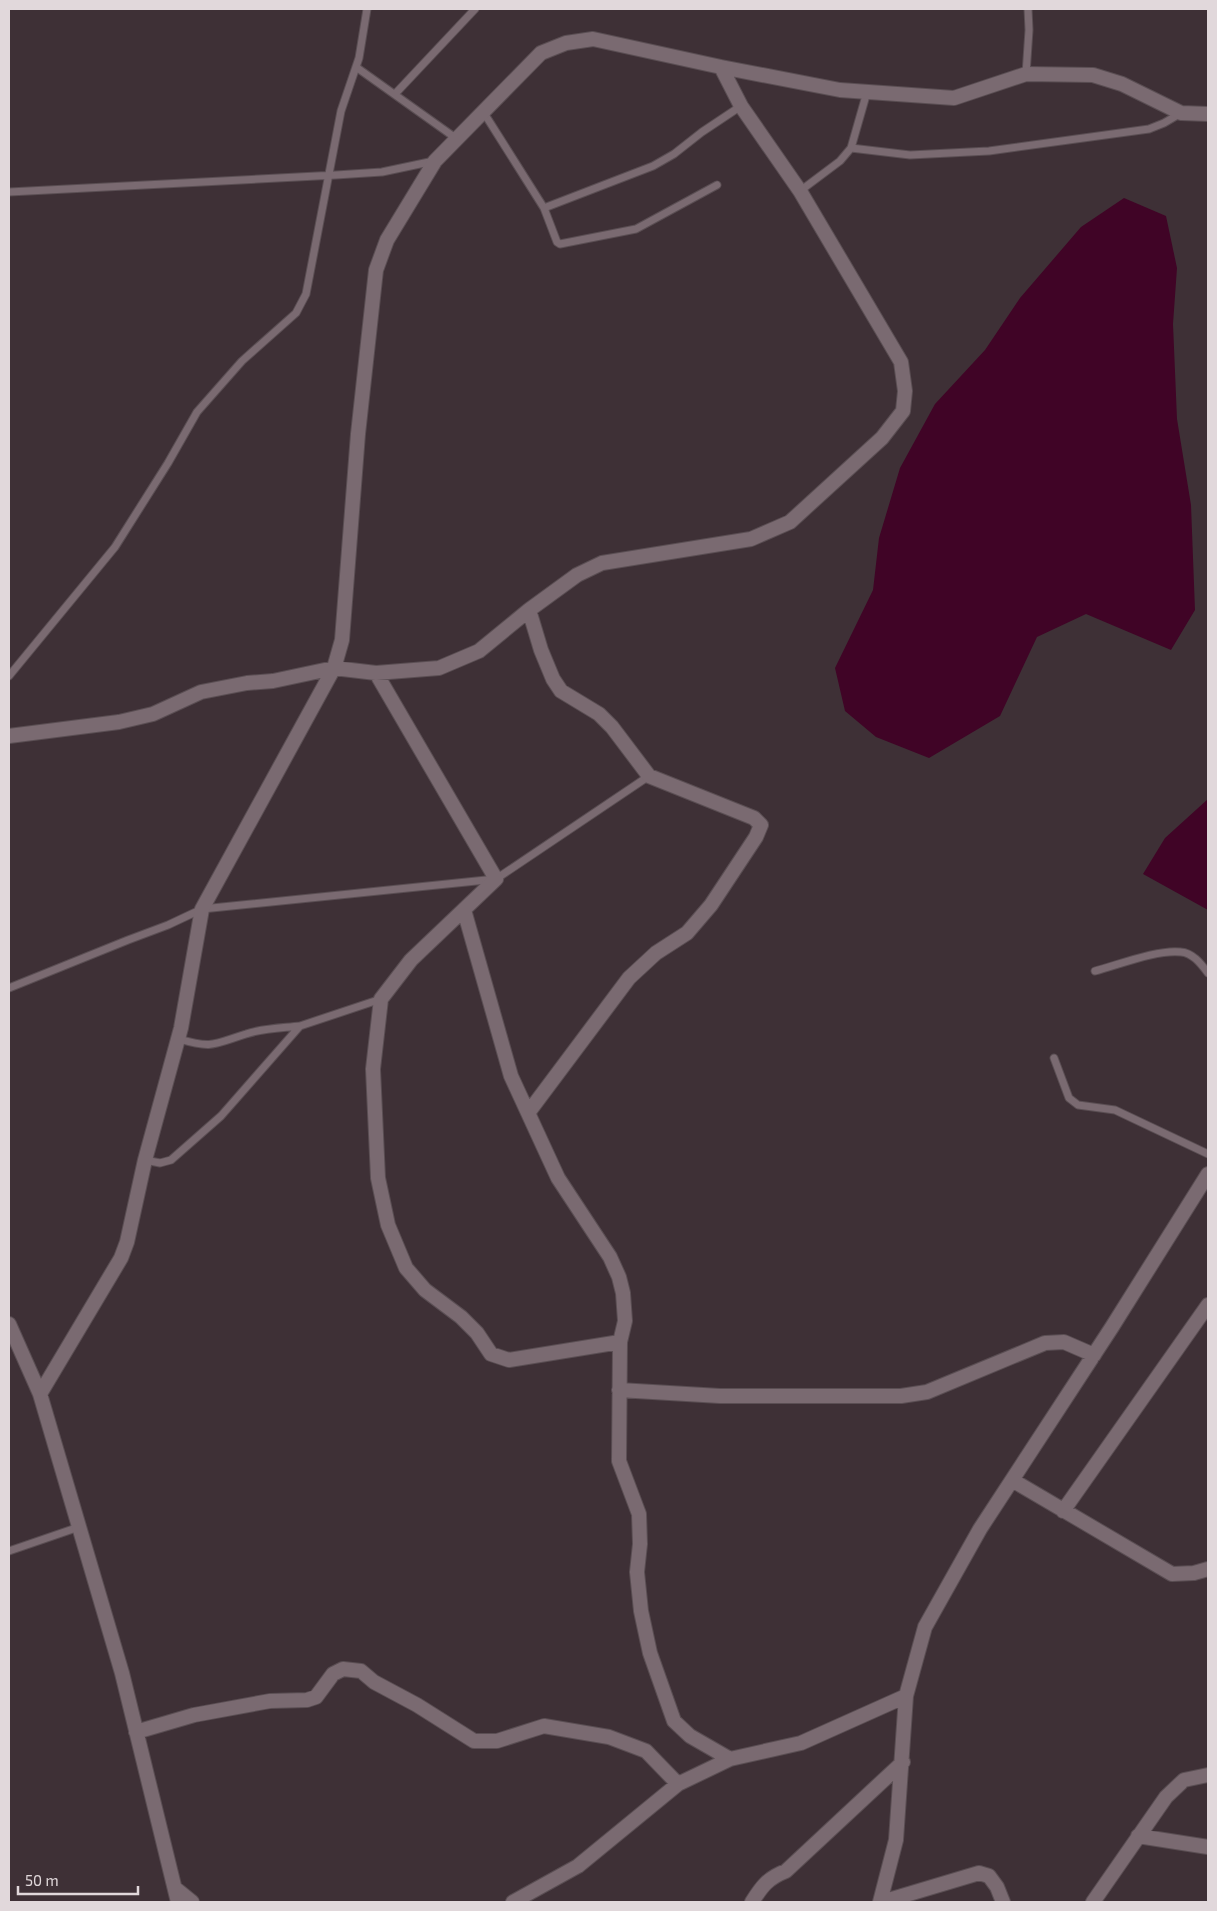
<svg xmlns="http://www.w3.org/2000/svg" width="1217" height="1911" viewBox="0 0 1217 1911" font-family="'Exo 2',sans-serif">
<style>
.water{fill:#400426}
.lines{fill:none;stroke-linecap:round;stroke-linejoin:round}
.lane-casing{stroke:#5a4e53;stroke-width:9}
.street-casing{stroke:#5a4e53;stroke-width:16}
.lane{stroke:#7a6a71;stroke-width:7}
.street{stroke:#7a6a71;stroke-width:14}
</style>
<rect width="100%" height="100%" fill="#3e3036"/>
<path class="water" d="M1124,198L1166,216L1177,268L1173,324L1177,419L1191,505L1195,610L1171,650L1086,614L1037,637L1000,716L929,758L876,737L845,711L835,668L873,590L879,538L900,468L935,404L985,350L1020,298L1081,227Z
M1208,799V910L1143,874L1165,838Z"/>
<g class="lines">
<defs>
<path id="lane" d="M356,67L457,139
M1026,74L1029,30L1028,9
M395,94L475,9
M484,113L544,208L557,242L560,244L636,229L717,185
M851,148L910,155L989,151L1149,129L1164,123L1181,113
M800,191L840,161L851,148L867,92
M9,192L336,175L382,172L434,161
M544,208L653,166L674,154L702,132L741,106
M9,676L115,547L168,463L197,412L242,361L296,313L306,294L341,111L359,58L367,9
M1095,971C1118,965 1158,949 1181,952C1193,953 1201,964 1208,973
M9,988L128,940L168,925L202,909L496,879L649,776
M179,1039C213,1049 214,1044 246,1034C263,1028 282,1028 300,1026
M1054,1058L1069,1098L1078,1105L1115,1110L1208,1154
M145,1160L160,1163L171,1160L221,1116L300,1026L381,999
M9,1551L79,1527"/>
<path id="street" d="M376,673L496,879L411,960L381,999L373,1069L378,1178L388,1225L406,1268L425,1290L461,1317L477,1333L491,1354L509,1360L620,1342
M9,736L119,722L153,714L201,692L247,683L273,681L334,668L376,673L439,668L479,651L529,610L577,575L602,563L751,539L790,522L882,438L903,411L905,391L901,362L800,191L741,106L721,67
M464,910L511,1076L558,1178L610,1257L619,1277L623,1293L625,1321L620,1342L619,1461L639,1514L640,1544L637,1572L641,1611L650,1653L674,1721L690,1736L730,1759
M528,1113L629,978L656,953L687,933L711,905L756,837L761,825L754,818L649,776L612,727L599,714L561,691L553,679L541,650L529,610
M9,1324L40,1394L122,1673L178,1902
M619,1390L720,1396H901L927,1392L1045,1343L1064,1342L1094,1355
M40,1394L121,1258L127,1242L145,1160L181,1028L202,909L334,668L342,640L358,434L376,270L387,240L435,161L541,53L566,43L593,39L721,67L840,90L954,98L1026,74L1093,75L1122,84L1181,113L1208,114
M1012,1480L1172,1574L1194,1573L1208,1569
M1063,1511L1208,1305
M136,1732L194,1715L270,1701L307,1700L316,1697L333,1674L343,1669L361,1671L374,1682L417,1705L474,1741H497L544,1726L609,1737L646,1751L678,1784
M1138,1836L1208,1847
M176,1889L192,1902
M513,1902L578,1866L678,1784L730,1759L801,1743L906,1696
M752,1902C762,1886 768,1878 786,1871L903,1762
M880,1902L896,1840L906,1696L925,1627L980,1529L1112,1327L1208,1174
M882,1902L979,1873L989,1876L997,1887L1003,1902
M1093,1902L1166,1797L1184,1780L1208,1775"/>
</defs>
<use href="#lane" class="lane-casing"/>
<use href="#street" class="street-casing"/>
<use href="#lane" class="lane"/>
<use href="#street" class="street"/>
</g>
<rect width="1217" height="1911" fill="none" stroke="#e1d8db" stroke-width="20"/>
<path d="M18 1886v8h120v-8" fill="none" stroke="#e1d8db" stroke-width="2.5"/>
<text x="25" y="1886" font-size="15" fill="#e1d8db" stroke="#3e3036" stroke-width="4" paint-order="stroke">50 m</text>
</svg>
